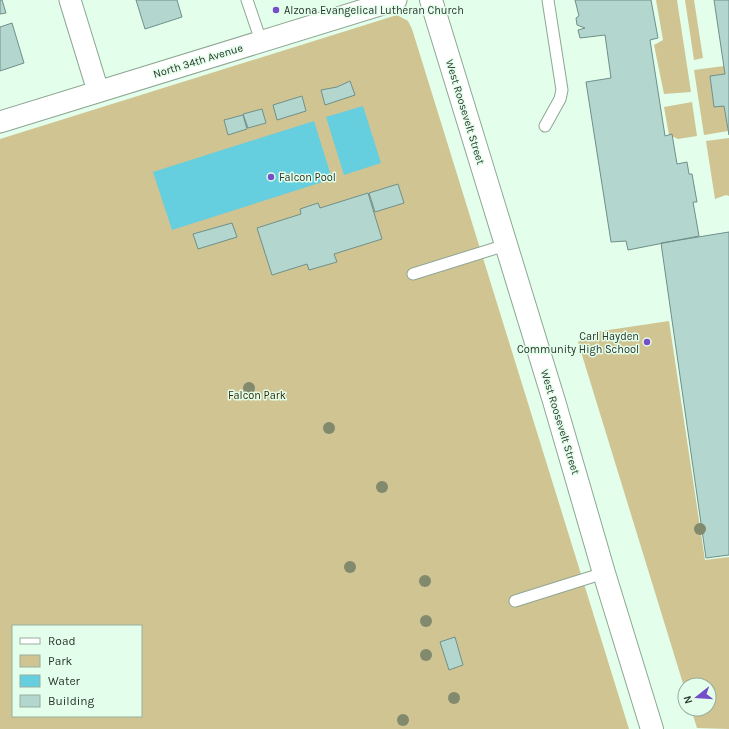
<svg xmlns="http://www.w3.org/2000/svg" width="729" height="729" viewBox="0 0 729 729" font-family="Karla,sans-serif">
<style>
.green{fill:#cfc492;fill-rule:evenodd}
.water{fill:#65cedf}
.building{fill:#b3d6cf;stroke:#6f908a}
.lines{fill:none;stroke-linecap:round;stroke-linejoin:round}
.lane-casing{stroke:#8ea794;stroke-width:13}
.street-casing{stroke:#8ea794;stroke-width:23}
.secondary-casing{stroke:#8ea794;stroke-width:24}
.lane{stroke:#fff;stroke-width:11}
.street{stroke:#fff;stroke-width:21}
.secondary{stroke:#fff;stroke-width:22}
.tree{fill:#828a6e}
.poi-dot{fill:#764ec7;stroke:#e3feea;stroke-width:1.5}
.labels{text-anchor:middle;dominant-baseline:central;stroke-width:3;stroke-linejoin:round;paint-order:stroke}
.poi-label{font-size:11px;fill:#2a352d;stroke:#e3feea;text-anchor:start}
.street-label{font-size:11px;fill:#2a352d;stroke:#e3feea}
.park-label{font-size:11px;fill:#332b08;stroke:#e3feea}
</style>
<rect width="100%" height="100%" fill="#e3feea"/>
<path class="green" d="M656,0H677L691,92L664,94L654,45L663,40Z
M685,0H694L703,58L694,60Z
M397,15L408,21L412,29L629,729H0V139ZM13,626H141V716H13Z
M724,66L725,74L710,77L714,106H724L728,131L704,135L694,70Z
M692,102L697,136L678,139L669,135L664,107Z
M729,138V196L726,195L715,199L706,141Z
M669,321L705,560L729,557V729L697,728L691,709H709V685H685V690L578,342L595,332Z"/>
<path class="water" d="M363,106L381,163L344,175L326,117Z
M314,121L332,179L172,230L153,172Z"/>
<path class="building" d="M0,0H2L6,13L0,14Z
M136,0H177L182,17L145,29Z
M575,0H651L658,38L650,40L665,136L672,134L677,164L687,162L689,174H692L697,202H693L699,236L628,250L626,241L611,242L586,82L611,78L605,35L580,38L578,30L585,28L577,25L576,18L579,16Z
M714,0H729V135L724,106L714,107L710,76L725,74Z
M12,23L24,63L0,71V27Z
M350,81L355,95L325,105L321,90L337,87Z
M302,96L306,111L277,120L273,105Z
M262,109L266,123L248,128L243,114Z
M243,115L247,129L228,135L224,120Z
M398,184L404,203L375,212L369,193Z
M368,193L382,239L334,254L337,262L309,270L307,264L272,275L257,228L301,214L300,209L318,203L320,208Z
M232,223L237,237L198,249L193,234Z
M729,232V555L706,558L661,243Z
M455,637L463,665L449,670L440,642Z"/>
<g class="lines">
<defs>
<path id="lane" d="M247,0L261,41
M545,126L560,99L562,90L548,0
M413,274L506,245
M515,601L604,573"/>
<path id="street" d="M70,0L98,91
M0,122L396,0"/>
<path id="secondary" d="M431,0L554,401L604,573L652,729"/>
</defs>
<use href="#lane" class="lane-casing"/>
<use href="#street" class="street-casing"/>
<use href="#secondary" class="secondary-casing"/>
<use href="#lane" class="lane"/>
<use href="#street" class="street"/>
<use href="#secondary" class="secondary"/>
</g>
<g class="tree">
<circle cx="249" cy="388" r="6"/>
<circle cx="329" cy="428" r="6"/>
<circle cx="382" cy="487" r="6"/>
<circle cx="700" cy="529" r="6"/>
<circle cx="350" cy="567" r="6"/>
<circle cx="425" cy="581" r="6"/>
<circle cx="426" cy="621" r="6"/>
<circle cx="426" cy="655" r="6"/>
<circle cx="454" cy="698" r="6"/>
<circle cx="403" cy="720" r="6"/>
</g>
<g class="poi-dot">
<circle cx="276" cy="10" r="4"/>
<circle cx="271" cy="177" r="4"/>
<circle cx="647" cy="342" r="4"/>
</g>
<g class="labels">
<g class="poi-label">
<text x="284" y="10">Alzona Evangelical Lutheran Church</text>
<text x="279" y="177">Falcon Pool</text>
<text x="639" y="336" text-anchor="end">Carl Hayden<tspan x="639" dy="13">Community High School</tspan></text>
</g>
<g class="street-label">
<text transform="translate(198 61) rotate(-17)">North 34th Avenue</text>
<text transform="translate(465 112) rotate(73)">West Roosevelt Street</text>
<text transform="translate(560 422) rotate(73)">West Roosevelt Street</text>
</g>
<g class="park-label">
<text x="257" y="395">Falcon Park</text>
</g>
</g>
<rect x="12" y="625" width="130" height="92" fill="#e3feea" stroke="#99ae9e"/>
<rect x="20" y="638" width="20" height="6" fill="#ffffff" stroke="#99ae9e"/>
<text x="48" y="645" font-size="12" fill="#2a352d">Road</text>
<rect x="20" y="655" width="20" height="12" fill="#cfc492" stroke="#99ae9e"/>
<text x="48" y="665" font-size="12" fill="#2a352d">Park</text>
<rect x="20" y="675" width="20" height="12" fill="#65cedf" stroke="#99ae9e"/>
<text x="48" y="685" font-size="12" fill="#2a352d">Water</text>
<rect x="20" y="695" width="20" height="12" fill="#b3d6cf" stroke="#99ae9e"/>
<text x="48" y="705" font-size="12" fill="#2a352d">Building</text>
<g transform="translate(697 697) rotate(253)"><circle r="19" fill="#e3feea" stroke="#99ae9e"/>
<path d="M0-3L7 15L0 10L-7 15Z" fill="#764ec7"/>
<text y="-6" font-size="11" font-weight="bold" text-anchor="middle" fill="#2a352d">N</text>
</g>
</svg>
